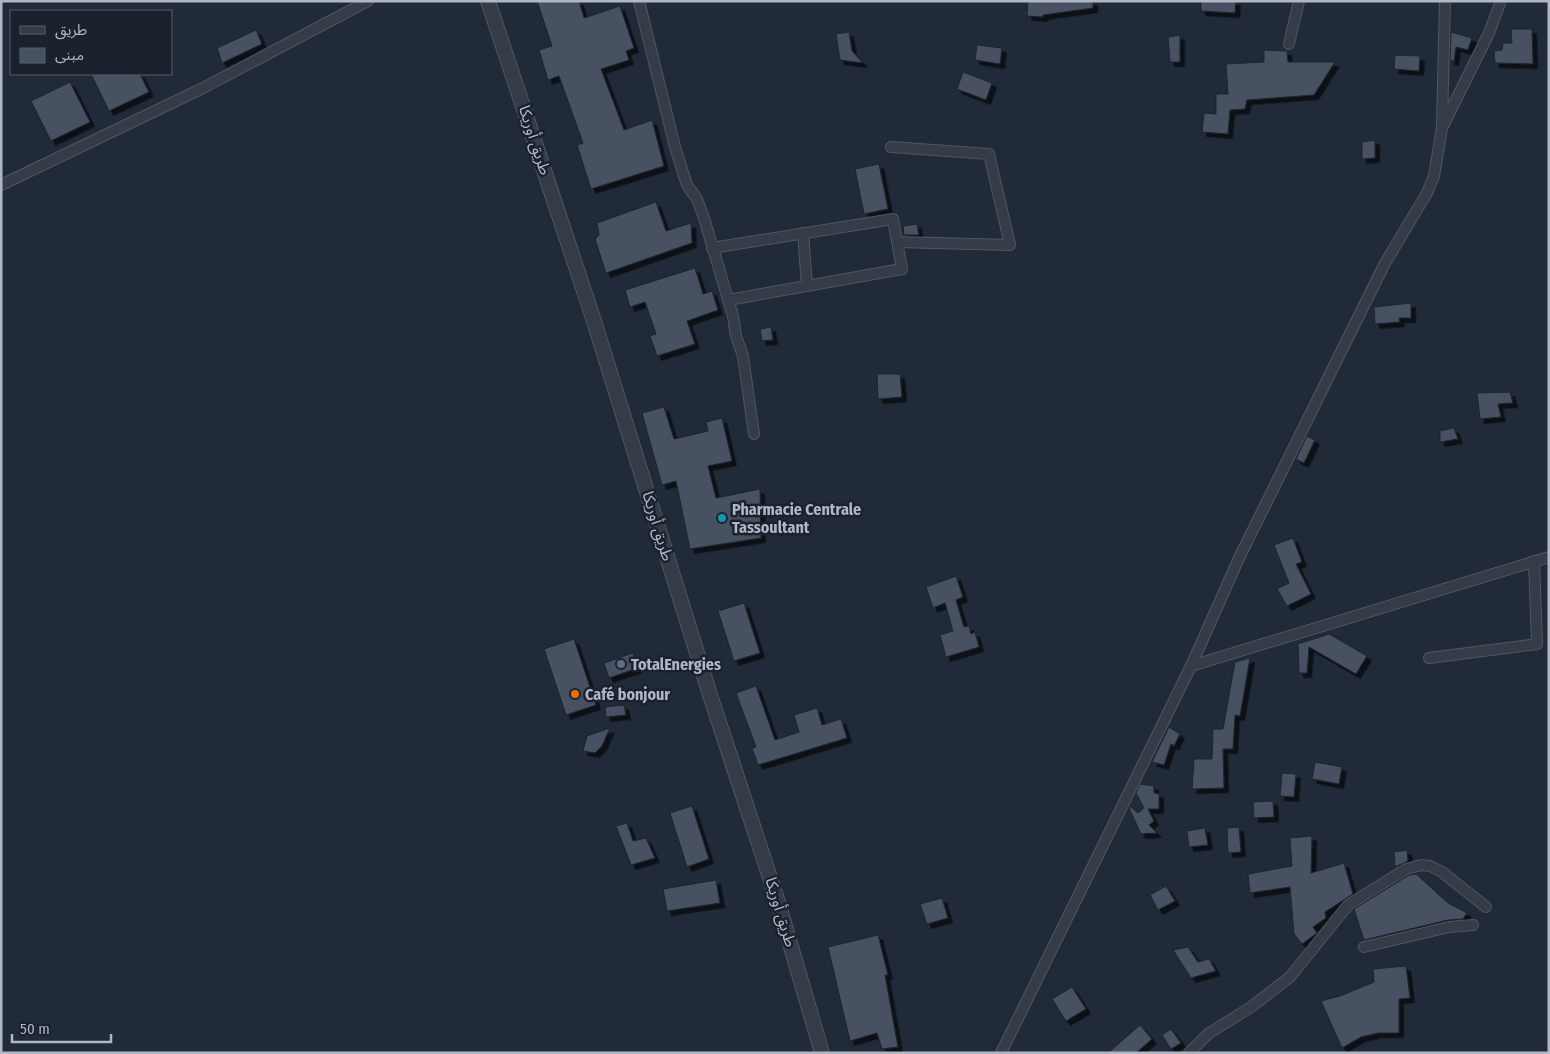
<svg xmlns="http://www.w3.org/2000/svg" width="1550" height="1054" viewBox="0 0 1550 1054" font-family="'Fira Sans Condensed','Noto Sans Arabic',sans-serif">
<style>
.building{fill:#465162;stroke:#1c242f;filter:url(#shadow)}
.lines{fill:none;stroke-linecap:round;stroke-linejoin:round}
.minor-casing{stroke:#4f5763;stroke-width:12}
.tertiary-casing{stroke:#4f5763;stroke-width:16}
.minor{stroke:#343c48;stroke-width:10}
.tertiary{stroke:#343c48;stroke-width:14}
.culture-dot{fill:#0f9aa8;stroke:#1a222d;stroke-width:2}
.service-dot{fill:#5c6f8a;stroke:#1a222d;stroke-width:2}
.food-dot{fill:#e8710a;stroke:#1a222d;stroke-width:2}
.labels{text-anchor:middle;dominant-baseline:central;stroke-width:5;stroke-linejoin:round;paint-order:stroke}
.street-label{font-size:16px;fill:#afb7c5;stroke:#1a222d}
.poi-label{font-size:16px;font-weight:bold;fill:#afb7c5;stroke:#1a222d;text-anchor:start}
</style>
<defs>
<filter id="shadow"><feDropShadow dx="4.5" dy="4.5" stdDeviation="0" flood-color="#0009"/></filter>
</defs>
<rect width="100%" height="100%" fill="#212a38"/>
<path class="building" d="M537,1H579L584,18L620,6L634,48L626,51L629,60L601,69L624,130L652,120L664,166L591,189L577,145L583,143L559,76L548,80L539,50L552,46Z
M1028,1H1093V8L1043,15V17L1027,16Z
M1201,1H1236L1235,13L1201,11Z
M1511,29H1532L1533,64L1495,63L1494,51L1502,50L1503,43H1512Z
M256,30L262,44L222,63L217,48Z
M849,32L852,51L863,63L840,60L836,34Z
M1451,32L1472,38L1468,50L1456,47L1454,61L1450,60Z
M1180,35V62H1170L1168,37Z
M977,45L1002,48L1000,64L975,60Z
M1264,50L1287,51L1288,62H1335L1314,95L1247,100L1245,109L1230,110L1228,134L1202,132L1204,113L1216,114V94H1228L1226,64L1264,62Z
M1395,55L1420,56L1419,71L1394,69Z
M963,72L992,83L986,100L957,89Z
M91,74H140L149,92L109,111Z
M70,82L90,122L51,141L31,101Z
M1375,140V158L1362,159V142Z
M879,164L888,209L864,214L855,169Z
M656,202L666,231L691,223L692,243L606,273L595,239L599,235L597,223Z
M917,224L919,235H904L903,226Z
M695,268L703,294L712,291L718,310L687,321L695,344L657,356L650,336L656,334L645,302L630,307L625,290Z
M1411,303V318H1399L1400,322L1375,324L1374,307Z
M771,327L773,340L762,341L760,329Z
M877,374H900L902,397L878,399Z
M1510,392L1513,403L1498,404L1501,417L1480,419L1477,393Z
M664,407L674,439L708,431L706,422L722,418L732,461L708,466L716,498L760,489L761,538L690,549L676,481L662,485L642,413Z
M1454,428L1458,439L1440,442V431Z
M1307,436L1315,440L1304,463L1296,459Z
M1293,538L1302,562L1296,564L1311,594L1287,606L1277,589L1289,583L1274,545Z
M956,576L963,597L956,600L964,627L969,626L971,634L975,632L979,647L946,657L940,635L953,631L945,603L933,608L926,587Z
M744,603L760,653L734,661L718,611Z
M1329,634L1367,656L1356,674L1309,647L1307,673H1299L1298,644Z
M574,639L596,705L566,715L544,649Z
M633,653L638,668L609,678L604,663Z
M1250,658L1240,716L1235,715L1233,749H1223L1224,788L1192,789L1194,759H1212L1213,729H1223L1235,662Z
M756,686L775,740L799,732L794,715L817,708L822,725L841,719L847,738L758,765L752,748L756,747L736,693Z
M624,705L626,715L606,717L605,707Z
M1169,727L1180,734L1174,746L1171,744L1164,765L1152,762Z
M610,728L602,746L595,753L583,751L587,736Z
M1315,762L1342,767L1339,784L1312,779Z
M1282,773L1296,774L1294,797L1280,796Z
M1140,784L1154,786V793L1159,794V809H1148L1154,821L1149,825L1157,833L1141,834L1129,808L1130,806L1138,813L1144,808L1136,793Z
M1273,801L1274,817L1254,818L1253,802Z
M692,806L709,859L687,867L670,813Z
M627,823L633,841L646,838L655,858L631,865L616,826Z
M1239,827L1241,852L1228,853L1227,828Z
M1205,828L1208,845L1189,847L1187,831Z
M1312,836L1311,873L1344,863L1353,894L1325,912L1326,918L1313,927L1317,933L1302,944L1294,934L1290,887L1250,893L1248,874L1292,866L1290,838Z
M1407,850L1408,861L1395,867L1394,852Z
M1416,874L1448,903L1467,913L1463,919L1448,920L1364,940L1354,909L1409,875Z
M716,880L720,903L667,911L663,889Z
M1166,886L1175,901L1158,910L1150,895Z
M942,898L948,918L927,924L920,904Z
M878,935L888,975H885L898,1047L882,1049L877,1033L850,1041L828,947Z
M1188,947L1198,962L1209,959L1216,971L1191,978L1173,950Z
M1406,966L1410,998L1399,999V1033H1378L1361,1037L1342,1048L1321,1001L1340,996L1374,982L1373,969Z
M1072,987L1086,1009L1066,1021L1052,999Z
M1140,1025L1152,1039L1136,1053H1108Z
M1171,1029L1181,1043L1171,1049L1162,1035Z"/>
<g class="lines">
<defs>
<path id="minor" d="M639,1L675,147L687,185L697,199L704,218L733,316L736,336L743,356L754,434
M1289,44L1299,1
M1442,124L1445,1
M891,147L989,154L1010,245L897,242
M1,185L203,88L368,1
M803,233L807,286
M712,248L893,219L902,269L728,300
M1429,658L1537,644L1534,561
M1191,666L1549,557
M1364,947L1449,927L1473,925
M1001,1053L1191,666L1239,558L1384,265L1427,193L1434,176L1442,128L1489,33L1501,1
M1189,1053L1208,1034L1251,1007L1290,977L1348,905L1406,869L1421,865L1430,866L1442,872L1486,907"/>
<path id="tertiary" d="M488,1L593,318L711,698L778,902L822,1053"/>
</defs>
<use href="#minor" class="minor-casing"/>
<use href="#tertiary" class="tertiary-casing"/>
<use href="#minor" class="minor"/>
<use href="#tertiary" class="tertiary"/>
</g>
<circle class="culture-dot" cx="722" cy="518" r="5"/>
<circle class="service-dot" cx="621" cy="664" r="5"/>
<circle class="food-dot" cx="575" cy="694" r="5"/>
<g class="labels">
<g class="street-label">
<text transform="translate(535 140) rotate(72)">طريق أوريكا</text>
<text transform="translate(658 526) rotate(73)">طريق أوريكا</text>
<text transform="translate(781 912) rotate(73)">طريق أوريكا</text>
</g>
<g class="poi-label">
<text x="732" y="509">Pharmacie Centrale<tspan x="732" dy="18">Tassoultant</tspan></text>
<text x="631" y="664">TotalEnergies</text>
<text x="585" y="694">Café bonjour</text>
</g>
</g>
<rect width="1550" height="1054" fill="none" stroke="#afb7c5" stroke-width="5"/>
<rect x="10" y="10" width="162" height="65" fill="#1a222d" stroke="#565e6a"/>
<rect x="20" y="26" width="25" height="8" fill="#343c48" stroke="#565e6a"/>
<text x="55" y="35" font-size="15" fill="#afb7c5">طريق</text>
<rect x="20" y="48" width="25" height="15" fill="#465162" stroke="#565e6a"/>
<text x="55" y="60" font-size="15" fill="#afb7c5">مبنى</text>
<path d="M12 1034v8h99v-8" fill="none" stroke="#afb7c5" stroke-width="2.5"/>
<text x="20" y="1034" font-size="15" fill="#afb7c5" stroke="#1a222d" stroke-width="4" paint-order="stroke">50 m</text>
</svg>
